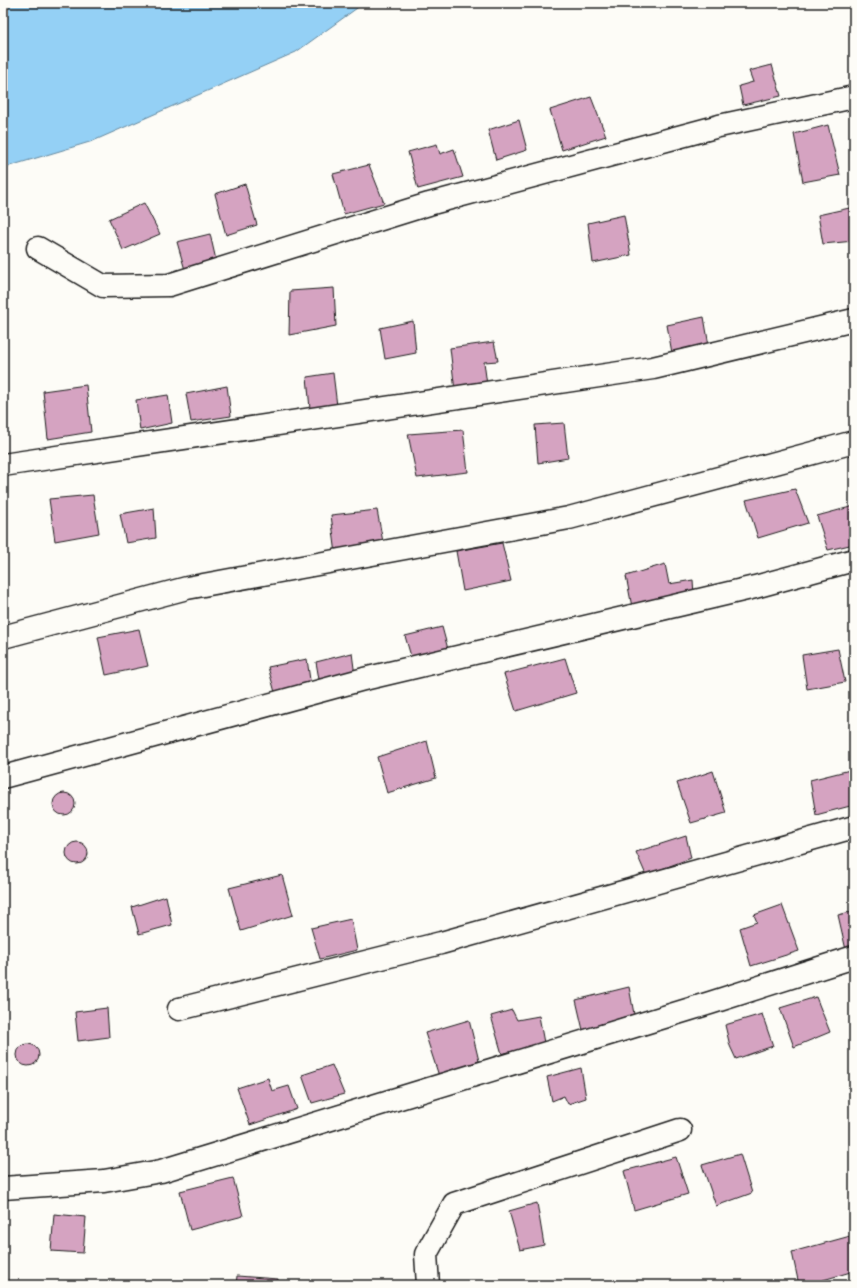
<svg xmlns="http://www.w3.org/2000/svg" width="857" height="1288" viewBox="0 0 857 1288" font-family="'Shantell Sans',sans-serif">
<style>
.water{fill:#94d0f5;stroke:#64889e}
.building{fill:#d5a3c1;stroke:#1c1c1c}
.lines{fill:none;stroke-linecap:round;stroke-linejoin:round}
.minor-casing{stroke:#1c1c1c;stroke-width:25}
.minor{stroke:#fdfcf7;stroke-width:22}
</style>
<rect width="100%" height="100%" fill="#fdfcf7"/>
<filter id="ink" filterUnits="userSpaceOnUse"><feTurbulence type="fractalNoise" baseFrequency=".025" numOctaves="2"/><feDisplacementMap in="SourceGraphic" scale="8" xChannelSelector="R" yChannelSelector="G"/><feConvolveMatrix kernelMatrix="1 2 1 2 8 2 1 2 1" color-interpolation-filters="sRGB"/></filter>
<g filter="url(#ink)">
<path class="water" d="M3,3H364L296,52L93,141L3,168Z"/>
<path class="building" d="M772,65L781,96L743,105L739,86L753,82L749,71Z
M591,97L606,136L562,150L550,110Z
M519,120L527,150L496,160L488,130Z
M828,125L840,175L803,182L794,134Z
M437,144L440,154L454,149L463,177L418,189L408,152Z
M369,165L384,203L344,214L333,174Z
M245,184L257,225L226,235L215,194Z
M144,203L160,234L123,250L109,219Z
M854,207V241L823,244L818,215Z
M624,215L631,255L593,263L588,223Z
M210,234L216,260L185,270L177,242Z
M334,288L336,326L289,335L290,291Z
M704,317L709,346L672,353L667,325Z
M413,321L416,353L385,359L380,328Z
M494,342L498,361L484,362L487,385L455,391L450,348Z
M333,373L337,406L310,409L307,377Z
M86,385L91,432L48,439L43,391Z
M227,386L231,416L191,422L186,394Z
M168,395L172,423L140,430L136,400Z
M564,423L568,458L538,463L535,425Z
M463,430L468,472L417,478L408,434Z
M795,489L808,523L758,538L746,500Z
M93,495L99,533L55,541L49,499Z
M854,506V544L828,550L817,516Z
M154,508L156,538L126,543L120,514Z
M377,510L383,542L336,554L331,515Z
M502,543L511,581L463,591L456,551Z
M665,564L669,584L693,580L694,595L632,607L626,576Z
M442,627L449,653L413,663L405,636Z
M139,629L148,666L106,675L98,637Z
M838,649L845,682L807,689L802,655Z
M352,653L355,676L320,685L316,662Z
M565,658L576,693L516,711L504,674Z
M307,659L311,687L276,696L268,667Z
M427,741L436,778L387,793L377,757Z
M850,770L854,786V805L816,815L810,780Z
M713,771L726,813L691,823L677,783Z
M53 804a11 11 0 1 1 22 0a11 11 0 1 1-22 0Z
M686,836L691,858L646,875L636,852Z
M66 853a11 11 0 1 1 22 0a11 11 0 1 1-22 0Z
M282,875L293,915L241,931L229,888Z
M166,896L172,925L139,934L132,907Z
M782,905L799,951L751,966L740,928L757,922L754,915Z
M854,911V948L846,950L838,915Z
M351,919L357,950L320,959L311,928Z
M629,987L634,1014L583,1030L576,1000Z
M816,997L830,1032L794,1047L780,1008Z
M107,1008L109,1037L78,1041L75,1012Z
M512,1010L517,1020L539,1016L544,1043L502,1054L491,1016Z
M762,1014L773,1046L736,1059L730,1046L725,1025Z
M469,1020L479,1061L439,1076L425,1033Z
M17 1055a11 11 0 1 1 22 0a11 11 0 1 1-22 0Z
M332,1065L344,1094L312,1103L302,1075Z
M581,1068L586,1098L568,1104L564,1096L552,1101L547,1077Z
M268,1078L272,1091L289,1086L297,1109L250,1125L237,1088Z
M740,1154L752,1193L716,1206L702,1165Z
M676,1157L688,1194L634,1210L624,1171Z
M233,1178L243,1216L190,1230L180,1191Z
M537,1203L544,1245L520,1250L509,1211Z
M54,1214L86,1217L83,1253L51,1251Z
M854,1235V1271L806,1285H799L792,1252Z
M237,1276L278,1279V1285H236Z"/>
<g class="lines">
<defs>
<path id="minor" d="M38,248L103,286L169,285L429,204L719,126L854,97
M3,465L653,368L854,320
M3,637L187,588L569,518L854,442
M3,777L364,679L755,587L854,560
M179,1009L441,943L854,827
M3,1188L104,1181L161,1171L710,1003L854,957
M428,1285L426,1254L454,1204L680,1130"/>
</defs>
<use href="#minor" class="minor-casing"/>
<use href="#minor" class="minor"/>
</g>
</g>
<rect width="857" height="1288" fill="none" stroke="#fdfcf7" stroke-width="16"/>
<rect x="8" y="8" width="841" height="1272" fill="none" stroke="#1c1c1c" stroke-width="1.5" filter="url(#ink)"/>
</svg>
